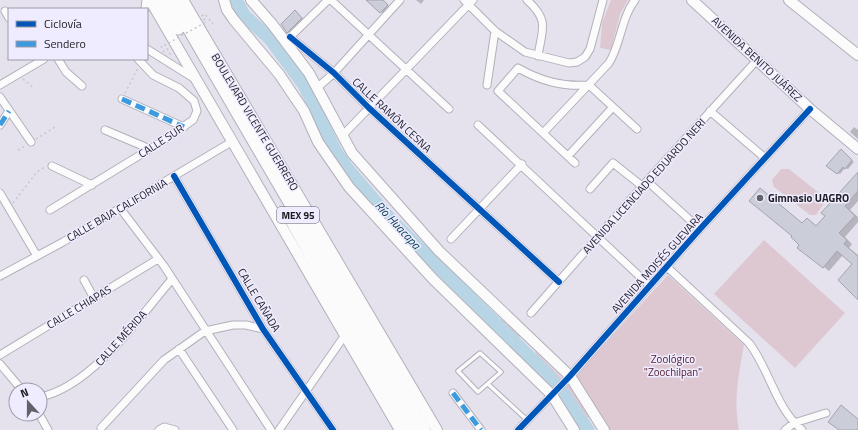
<svg xmlns="http://www.w3.org/2000/svg" width="858" height="430" viewBox="0 0 858 430" font-family="'Titillium Web',sans-serif">
<style>
.park{fill:#ddc8d2}
.shadow{fill:#0003}
.lines{fill:none;stroke-linecap:round;stroke-linejoin:round}
.river{stroke:#b8d5e6;stroke-width:13}
.building{fill:#cbcdd9;stroke:#a4a4ad}
.lane-casing{stroke:#b2b0b9;stroke-width:5.5}
.street-casing{stroke:#b2b0b9;stroke-width:9}
.secondary-casing{stroke:#b2b0b9;stroke-width:12}
.highway-casing{stroke:#b2b0b9;stroke-width:15}
.path{stroke:#c6c6ca;stroke-width:1.5;stroke-dasharray:2 3;stroke-linecap:butt}
.lane{stroke:#fbfbfc;stroke-width:3.5}
.street{stroke:#fbfbfc;stroke-width:7}
.secondary{stroke:#fbfbfc;stroke-width:10}
.highway{stroke:#fbfbfc;stroke-width:13}
.path-bridge{stroke:#c6c6ca;stroke-width:1.5;stroke-dasharray:2 3;stroke-linecap:butt}
.quiet{stroke:#3c9be0;stroke-width:5;stroke-dasharray:10 5;stroke-linecap:butt}
.cycleway-casing{stroke:#f0ecff;stroke-width:8}
.cycleway{stroke:#0057b8;stroke-width:6}
.poi-dot{fill:#63616a;stroke:#f0ecff;stroke-width:1.5}
.labels{text-anchor:middle;dominant-baseline:central;stroke-width:3;stroke-linejoin:round;paint-order:stroke}
.shield{fill:#f0ecff;stroke:#5c5a65;stroke-width:1}
.shield-label{font-size:10px;font-weight:bold;fill:#1d1c23}
.street-label{font-size:11px;fill:#1d1c23;stroke:#f0ecff}
.poi-label{font-size:11px;font-weight:bold;fill:#1d1c23;stroke:#f0ecff;text-anchor:start}
.park-label{font-size:11px;fill:#4f1a2c;stroke:#f0ecff}
.water-label{font-size:12px;font-style:italic;fill:#094358;stroke:#f0ecff}
</style>
<rect width="100%" height="100%" fill="#e5e2ee"/>
<path class="park" d="M611,0H628L620,14L611,50L600,48L602,23Z
M781,169H789L824,197L825,202L816,215H810L774,187L772,180Z
M764,240L845,313L795,368L714,294Z
M668,275L744,345C739,373 733,401 739,430H610L575,376Z
M502,318L520,336L510,348L491,329Z
M536,352L562,378L551,389L525,364Z
M569,383L591,416L575,426L556,397Z"/>
<path class="shadow" d="M368,0H383L391,8L385,15Z
M416,0H424L421,4Z
M295,12L306,21L292,35L288,32Z
M854,127L858,130V139L850,132Z
M843,152L854,162L848,169L845,168L840,174L838,173Z
M858,173V201L850,210L858,217V222L845,237L852,244L849,248L858,255V298L854,264L843,255L829,271L824,267L793,236L766,193L803,224L808,219L817,226Z"/>
<g class="lines">
<path class="river" d="M236,0L244,15L270,39L304,85L335,150L347,168L391,220L547,374L564,394L588,430"/>
</g>
<path class="building" d="M366,0H383L388,5L380,13Z
M295,10L302,18L287,33L281,24Z
M841,149L852,160L845,169L843,167L837,174L826,166Z
M858,172V191L845,206L855,216L839,233L847,240L844,244L858,256V300L838,280L852,264L837,251L823,268L797,248L799,245L791,237L792,236L749,201L760,188L802,223L807,218L816,226L825,216L821,213Z
M841,405L858,419V430H839L828,422Z"/>
<g class="lines">
<defs>
<path id="lane" d="M480,353L501,372L478,392L458,371Z
M488,384L527,420"/>
<path id="street" d="M331,0L449,109
M464,0L495,31L525,52L569,63L577,62L585,57L590,49L603,0
M527,0C550,21 542,29 538,56
M145,9L146,0
M5,11L9,18
M290,37L334,73L369,108L559,282
M288,39L328,0
M147,49L195,79
M58,59L66,72L82,86
M0,85L44,59
M487,85L495,31
M589,85L637,129
M318,87L334,73L400,0
M0,97L31,142
M122,99L184,127
M710,111L765,158
M0,125L9,111
M478,125L650,286
M105,130L150,149
M544,132L609,63C621,44 621,18 635,0
M342,136L473,0
M568,156L613,107
M575,163L498,91L518,68C541,81 562,87 589,85
M52,166L92,185
M174,176L263,329L333,430
M647,181L700,229
M590,189L613,163L642,186
M0,193L37,256
M120,208L164,266L271,430
M50,210L158,144L193,120L197,111L194,101L179,88L153,75L138,59
M451,239L522,164
M667,267L749,343C770,370 775,407 802,430
M0,276L63,242L233,141
M84,280L94,298
M531,313L647,181L757,60
M179,349L233,430
M0,355L158,259
M0,364L22,390
M453,393L481,430
M40,397C91,387 140,317 172,279
M39,414L48,430
M101,428L164,360L205,331L233,325H246L263,329
M159,430L164,427L175,430
M279,430L345,335
M518,430L570,376L700,229L810,109
M785,430L794,423L826,413"/>
<path id="secondary" d="M150,0L400,430
M183,0L437,430
M224,0L227,10L234,20L279,74L304,111L318,142L349,187L433,279L552,395L574,430
M251,0L272,24L309,73L352,153L439,251L570,376L604,430
M692,0L810,109L858,149
M789,0L858,55"/>
<path id="highway" d="M162,0L178,28
M173,0C255,144 340,287 424,430
M289,215L394,404L411,430"/>
</defs>
<use href="#lane" class="lane-casing"/>
<use href="#street" class="street-casing"/>
<use href="#secondary" class="secondary-casing"/>
<use href="#highway" class="highway-casing"/>
<path class="path" d="M23,79L34,88
M125,93L138,68
M36,139L55,127
M18,150L25,146
M13,203L37,172L46,166"/>
<use href="#lane" class="lane"/>
<use href="#street" class="street"/>
<use href="#secondary" class="secondary"/>
<use href="#highway" class="highway"/>
<path class="path-bridge" d="M161,46L166,56L170,54L165,45L206,22L202,16L205,14L213,24"/>
<path class="quiet" d="M122,99L184,127
M0,125L9,111
M453,393L481,430"/>
<defs>
<path id="cycleway" d="M290,37L334,73L369,108L559,282
M174,176L263,329L333,430
M518,430L570,376L700,229L810,109"/>
</defs>
<use href="#cycleway" class="cycleway-casing"/>
<use href="#cycleway" class="cycleway"/>
</g>
<circle class="poi-dot" cx="760" cy="198" r="4"/>
<g class="labels">
<rect class="shield" x="277" y="207" width="42" height="16" rx="3"/>
<g class="shield-label">
<text x="298" y="215">MEX 95</text>
</g>
<g class="street-label">
<text transform="translate(757 59) rotate(43)">AVENIDA BENITO JUÁREZ</text>
<text transform="translate(392 115) rotate(43)">CALLE RAMÓN CESNA</text>
<text transform="translate(255 122) rotate(59)">BOULEVARD VICENTE GUERRERO</text>
<text transform="translate(161 141) rotate(-33)">CALLE SUR</text>
<text transform="translate(644 186) rotate(-48)">AVENIDA LICENCIADO EDUARDO NERI</text>
<text transform="translate(117 210) rotate(-30)">CALLE BAJA CALIFORNIA</text>
<text transform="translate(657 263) rotate(-48)">AVENIDA MOISÉS GUEVARA</text>
<text transform="translate(259 300) rotate(59)">CALLE CAÑADA</text>
<text transform="translate(79 307) rotate(-31)">CALLE CHIAPAS</text>
<text transform="translate(121 338) rotate(-48)">CALLE MÉRIDA</text>
</g>
<g class="poi-label">
<text x="768" y="198">Gimnasio UAGRO</text>
</g>
<g class="park-label">
<text x="673" y="359">Zoológico<tspan x="673" dy="13">"Zoochilpan"</tspan></text>
</g>
<g class="water-label">
<text transform="translate(398 225) rotate(47)">Río Huacapa</text>
</g>
</g>
<rect x="8" y="8" width="140" height="52" fill="#f0ecff" stroke="#9c99a7"/>
<rect x="16" y="21" width="20" height="6" fill="#0057b8" stroke="#9c99a7"/>
<text x="44" y="28" font-size="12" fill="#1d1c23">Ciclovía</text>
<rect x="16" y="41" width="20" height="6" fill="#3c9be0" stroke="#9c99a7"/>
<text x="44" y="48" font-size="12" fill="#1d1c23">Sendero</text>
<g transform="translate(28 402) rotate(339)"><circle r="19" fill="#f0ecff" stroke="#9c99a7"/>
<path d="M0-3L7 15L0 10L-7 15Z" fill="#63616a"/>
<text y="-6" font-size="11" font-weight="bold" text-anchor="middle" fill="#1d1c23">N</text>
</g>
</svg>
